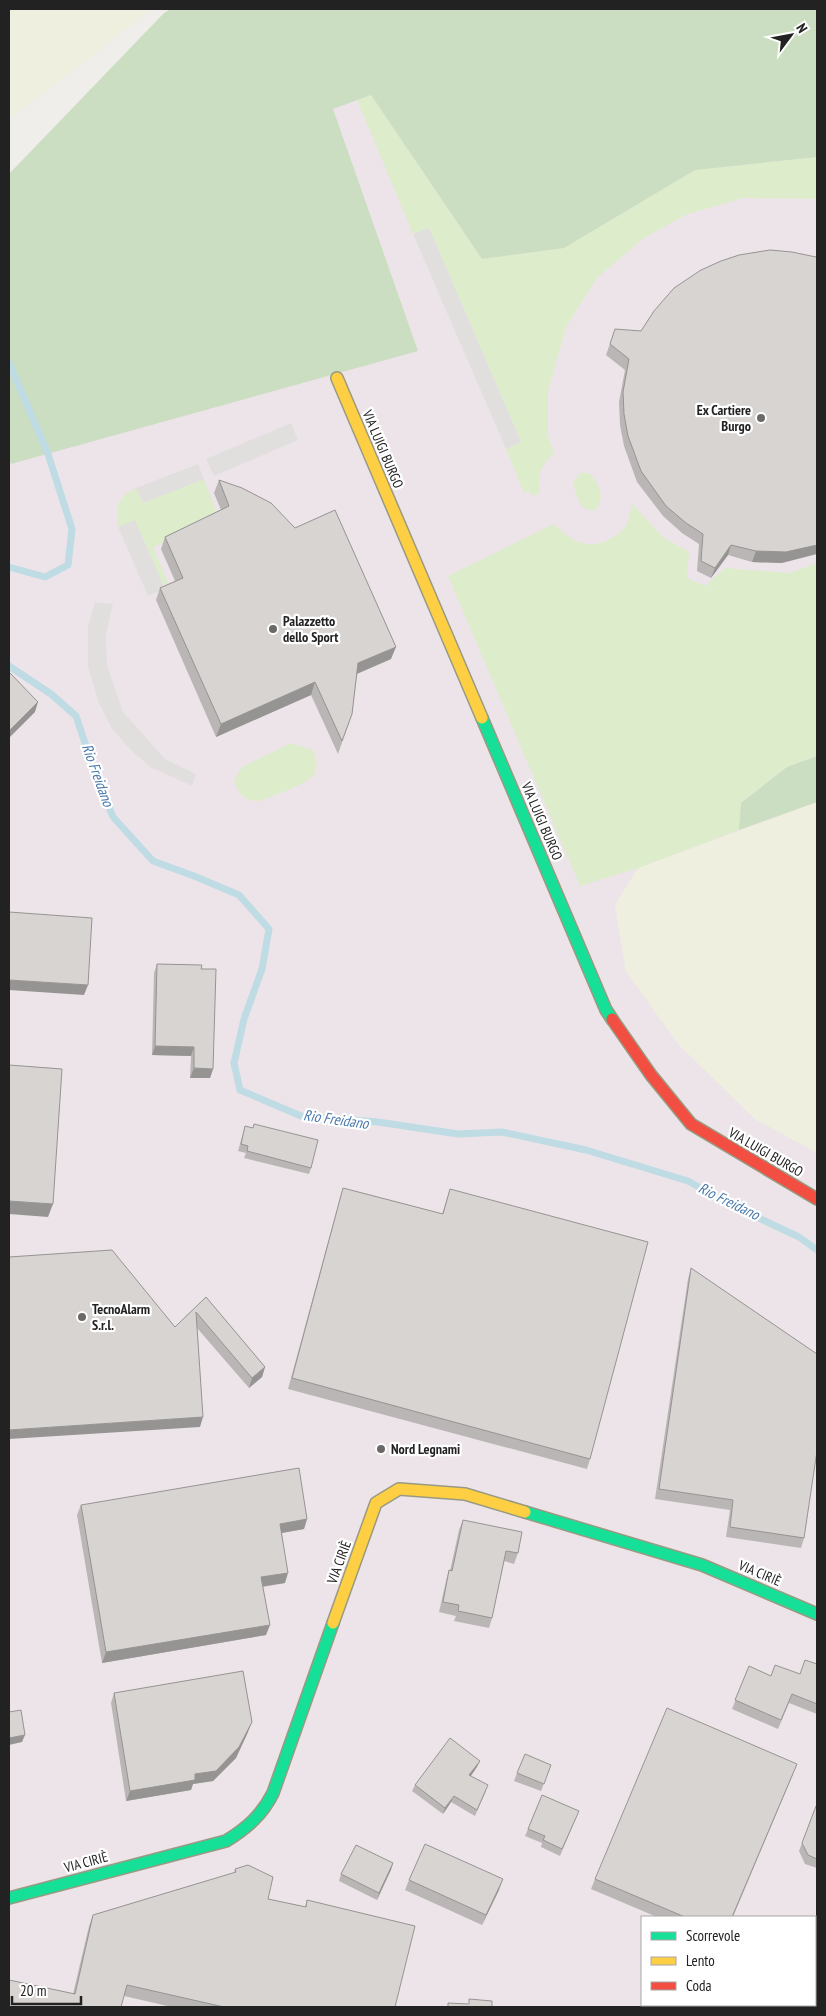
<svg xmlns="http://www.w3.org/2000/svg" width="826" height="2016" viewBox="0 0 826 2016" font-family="'PT Sans Narrow',sans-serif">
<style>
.industrial{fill:#ede4e9;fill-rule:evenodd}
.farmland{fill:#efefdf}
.grass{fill:#ddeccb}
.forest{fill:#cbdec1}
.parking{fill:#e0dfde}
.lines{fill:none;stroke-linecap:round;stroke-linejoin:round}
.stream{stroke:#bfdbe3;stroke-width:7}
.fast-casing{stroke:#999a82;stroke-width:14}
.slow-casing{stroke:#999a82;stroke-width:14}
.jam-casing{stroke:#999a82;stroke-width:14}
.fast{stroke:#16e098;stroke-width:11}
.slow{stroke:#ffcf43;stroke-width:11}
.jam{stroke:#f24e42;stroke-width:11}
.wall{fill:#b9b6b5}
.shaded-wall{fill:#969493}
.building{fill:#d7d4d2;stroke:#969493}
.poi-dot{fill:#6a6968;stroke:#fff;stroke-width:2}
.labels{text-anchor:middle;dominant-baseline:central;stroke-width:4.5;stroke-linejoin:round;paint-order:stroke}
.poi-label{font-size:14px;font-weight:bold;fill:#222;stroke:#fff;text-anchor:start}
.street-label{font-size:14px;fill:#222;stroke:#fff}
.water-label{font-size:15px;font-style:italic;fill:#4a7aab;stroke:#fff}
</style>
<rect width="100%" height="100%" fill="#f0eeeb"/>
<path class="industrial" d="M817,9V2007H9V173L190,23ZM642,1917H815V2005H642Z"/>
<path class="farmland" d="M9,9H152L9,120Z
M817,802V1153L755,1119L678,1044L626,971L615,905L638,868Z"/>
<path class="grass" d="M371,95L482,259L564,248L695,170L817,157V199L743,198L685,215L644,238L597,278L566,327L548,391V436L554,453C540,466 537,474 540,493L531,496L529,491L524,493L506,449L521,442L429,228L413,234L357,100Z
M580,473H589C600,484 606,499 595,510C579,512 577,496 573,483Z
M204,479L219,518L153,547L169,586L165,589L135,521L118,527C116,507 116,498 136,488L143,503Z
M632,504L663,537L689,552L687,578L705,586L725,568L790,573L817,563V756L787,767L741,803L739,830L638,868L580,886L448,576L554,524C562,532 574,543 587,544C599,546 618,537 625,527C629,520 630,512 632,504Z
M291,743L313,750C316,758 319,769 313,776C305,785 270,797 259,801C245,802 238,794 234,781L242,767Z"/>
<path class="forest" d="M171,9H817V157L695,170L564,248L482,259L371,95L333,109L418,351L11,464L9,460V174L164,13Z
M817,756V802L739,830L741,803L787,767Z"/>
<path class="parking" d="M429,228L521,442L506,449L413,234Z
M291,423L298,440L214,476L206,459Z
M198,464L204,479L143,503L136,488Z
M135,520L165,589L148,596L118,527Z
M95,602L113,604L106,635L107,665L123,712L165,759L196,774L192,786L150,767L129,748L111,727L98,701L88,666V627Z"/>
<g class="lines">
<path class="stream" d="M9,363L48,454L72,529L68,565L45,577L9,567
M9,666L51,694L76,716L94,770L113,817L153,861L194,876L239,895L269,929L262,969L244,1019L234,1063L240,1090L301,1116L378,1122L458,1134L502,1132L586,1150L688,1181L727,1203L799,1237L817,1250"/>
<defs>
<path id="fast" d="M482,718L606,1010L612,1019
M525,1512L702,1565L817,1614
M9,1898L226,1841C247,1828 262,1815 273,1793L333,1623"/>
<path id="slow" d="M337,378L482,718
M333,1623L376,1503L399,1489L465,1494L525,1512"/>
<path id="jam" d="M612,1019L651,1075L691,1124L817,1199"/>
</defs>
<use href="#fast" class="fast-casing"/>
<use href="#slow" class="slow-casing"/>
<use href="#jam" class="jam-casing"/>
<use href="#fast" class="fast"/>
<use href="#slow" class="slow"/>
<use href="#jam" class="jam"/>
</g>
<path class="wall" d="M615,329L782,563L752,562L728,555L711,578L697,571L699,544L682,533L663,516L637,482L624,446L620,425L619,402L625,370L606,355Z
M219,480L391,659L357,674L352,714L338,754L311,695L216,737L156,600L160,588L175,581L161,549L165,537L221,510L214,493Z
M157,964L201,969L213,1069L210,1078H190L191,1056L152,1055L154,973Z
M245,1126L311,1168L309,1174L244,1158L246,1153L238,1151Z
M343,1188L442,1214L450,1189L590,1459L587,1469L288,1389L340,1198Z
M691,1268L804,1538L801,1548L726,1537L730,1510L655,1499L688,1279Z
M206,1297L265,1367L262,1377L249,1388L197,1328L200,1427L175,1327Z
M81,1505L307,1519L304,1529L282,1533L285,1583L263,1587L266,1635L102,1663L77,1515Z
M463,1520L518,1553L514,1564L504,1561L492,1618L489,1628L454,1621L456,1616L439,1612L446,1581L449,1570L450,1571L459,1530Z
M817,1664V1714L789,1703L778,1729L732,1709L749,1666L771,1676L800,1674Z
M114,1693L248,1732L236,1758L213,1781L193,1784L191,1790L126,1801L111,1703Z
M551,1765L541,1791L514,1781L517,1773Z
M477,1767L471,1776L486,1791L475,1816L451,1802L443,1814L412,1791L415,1785Z
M793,1774L733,1917H657L591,1889L595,1879Z
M816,1806H817V1868L805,1864L799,1851Z
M576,1818L560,1856L541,1847L542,1843L525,1836L528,1829Z
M393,1863L377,1900L339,1881L341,1874Z
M235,1869L268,1899L305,1907L307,1900L395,2007H172L124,1996L73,1994L89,1926L93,1915L234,1873Z
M409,1880L499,1890L482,1925L405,1890Z"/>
<path class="shaded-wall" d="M731,545L728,555L711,578L715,568Z
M817,545V554L782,563L752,562L756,551Z
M396,647L391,659L354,675L358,663Z
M315,682L311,695L216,737L221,724Z
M38,702L35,712L9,738V731Z
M9,980L88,985L84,995L9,990Z
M155,1046L194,1047L191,1056L152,1055Z
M194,1068L213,1069L210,1078H190Z
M9,1201L53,1204L48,1217L9,1214Z
M265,1367L262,1377L249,1388L252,1378Z
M203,1417L200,1427L9,1439V1430Z
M307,1519L304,1529L276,1534L280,1524Z
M288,1573L285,1583L258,1587L261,1577Z
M270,1625L266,1635L102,1663L106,1652Z
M252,1722L248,1732L236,1758L213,1781L193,1784L191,1790L126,1801L130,1791L195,1774Z
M25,1735L22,1742L9,1745V1738Z
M480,1761L477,1767L467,1781L469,1775Z
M797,1764L793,1774L732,1917Z
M454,1796L451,1802L443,1814L445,1808Z
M393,1863L391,1870L377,1900L379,1893Z
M503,1879L499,1890L482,1925L486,1915Z"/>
<path class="building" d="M770,250L792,252L816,257L817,255V545L786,552L756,551L731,545L715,568L701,561L703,534L686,523L666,506L641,471L628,436L624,414L623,392L629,359L610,344L615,329L641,331L654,311L674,288L701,270L721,261L739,255Z
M219,480L242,488L271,503L295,528L335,510L396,647L358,663L352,714L342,741L315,682L221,724L160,588L183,578L165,537L229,506Z
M9,672L38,702L9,731Z
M9,912L92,918L88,985L9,980Z
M157,964L202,965L201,969H216L213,1069L194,1068V1047L155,1046Z
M9,1065L62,1069L53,1204L9,1201Z
M254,1124L318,1140L311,1168L247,1151L248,1146L241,1144L245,1126L253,1128Z
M343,1188L443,1214L450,1189L648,1242L590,1459L292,1378Z
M112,1250L175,1327L206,1297L265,1367L252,1378L196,1312L203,1417L9,1430V1257Z
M691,1268L817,1354V1451L804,1538L730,1527L733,1500L659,1489Z
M299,1468L307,1519L280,1524L288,1573L261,1577L270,1625L106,1652L81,1505Z
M463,1520L522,1532L518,1553L506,1551L492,1618L458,1611L459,1605L443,1602L449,1570L452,1571Z
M805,1660L817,1664V1704L792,1694L781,1720L735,1700L749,1666L771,1676L775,1665L800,1674Z
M243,1671L252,1722L239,1747L216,1771L195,1774V1780L130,1791L114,1693Z
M667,1708L797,1764L732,1917H685L595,1879Z
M21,1710L25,1735L9,1738V1712Z
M450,1738L480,1761L469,1775L488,1785L477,1810L454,1796L445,1808L415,1785Z
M525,1754L551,1765L544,1784L517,1773Z
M542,1795L579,1811L562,1849L543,1840L545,1836L528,1829Z
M816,1806H817V1859L808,1855L802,1843Z
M425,1844L503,1879L486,1915L409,1880Z
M356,1845L393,1863L379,1893L341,1874Z
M248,1865L273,1877L268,1899L306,1907L307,1900L415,1926L395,2007H224L127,1985L121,2007H9V1980L75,1994L93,1915L236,1872L235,1869Z
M469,1999L492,2001V2007H448V2003L469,2004Z"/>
<g class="poi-dot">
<circle cx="761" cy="418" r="5"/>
<circle cx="273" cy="629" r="5"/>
<circle cx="82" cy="1317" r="5"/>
<circle cx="381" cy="1449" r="5"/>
</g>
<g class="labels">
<g class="poi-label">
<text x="751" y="410" text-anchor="end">Ex Cartiere<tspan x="751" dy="16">Burgo</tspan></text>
<text x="283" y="621">Palazzetto<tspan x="283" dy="16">dello Sport</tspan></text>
<text x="92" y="1309">TecnoAlarm<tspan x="92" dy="16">S.r.l.</tspan></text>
<text x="391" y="1449">Nord Legnami</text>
</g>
<g class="street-label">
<text transform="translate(383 449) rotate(67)">VIA LUIGI BURGO</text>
<text transform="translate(542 821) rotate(67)">VIA LUIGI BURGO</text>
<text transform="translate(766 1152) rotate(30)">VIA LUIGI BURGO</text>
<text transform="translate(339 1562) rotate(-70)">VIA CIRIÈ</text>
<text transform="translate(760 1573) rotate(23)">VIA CIRIÈ</text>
<text transform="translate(86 1862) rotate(-15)">VIA CIRIÈ</text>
</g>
<g class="water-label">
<text transform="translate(98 775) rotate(70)">Rio Freidano</text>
<text transform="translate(336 1119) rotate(8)">Rio Freidano</text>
<text transform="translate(729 1201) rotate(26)">Rio Freidano</text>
</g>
</g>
<rect width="826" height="2016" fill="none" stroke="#222222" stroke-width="20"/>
<rect x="641" y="1916" width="175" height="90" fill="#ffffff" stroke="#a7a7a7"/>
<rect x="651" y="1932" width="25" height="8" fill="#16e098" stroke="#a7a7a7"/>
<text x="686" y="1941" font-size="15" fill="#222222">Scorrevole</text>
<rect x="651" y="1957" width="25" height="8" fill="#ffcf43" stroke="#a7a7a7"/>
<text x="686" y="1966" font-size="15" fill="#222222">Lento</text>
<rect x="651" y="1982" width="25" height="8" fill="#f24e42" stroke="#a7a7a7"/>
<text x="686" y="1991" font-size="15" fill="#222222">Coda</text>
<g transform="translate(791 35) rotate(58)" stroke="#ffffff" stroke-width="4" paint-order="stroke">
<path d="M0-4L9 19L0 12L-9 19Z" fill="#222222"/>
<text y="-8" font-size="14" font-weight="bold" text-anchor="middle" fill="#222222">N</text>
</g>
<path d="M12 1996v8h69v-8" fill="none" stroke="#222222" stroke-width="2.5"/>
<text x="20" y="1996" font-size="15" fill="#222222" stroke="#ffffff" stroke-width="4" paint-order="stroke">20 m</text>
</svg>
